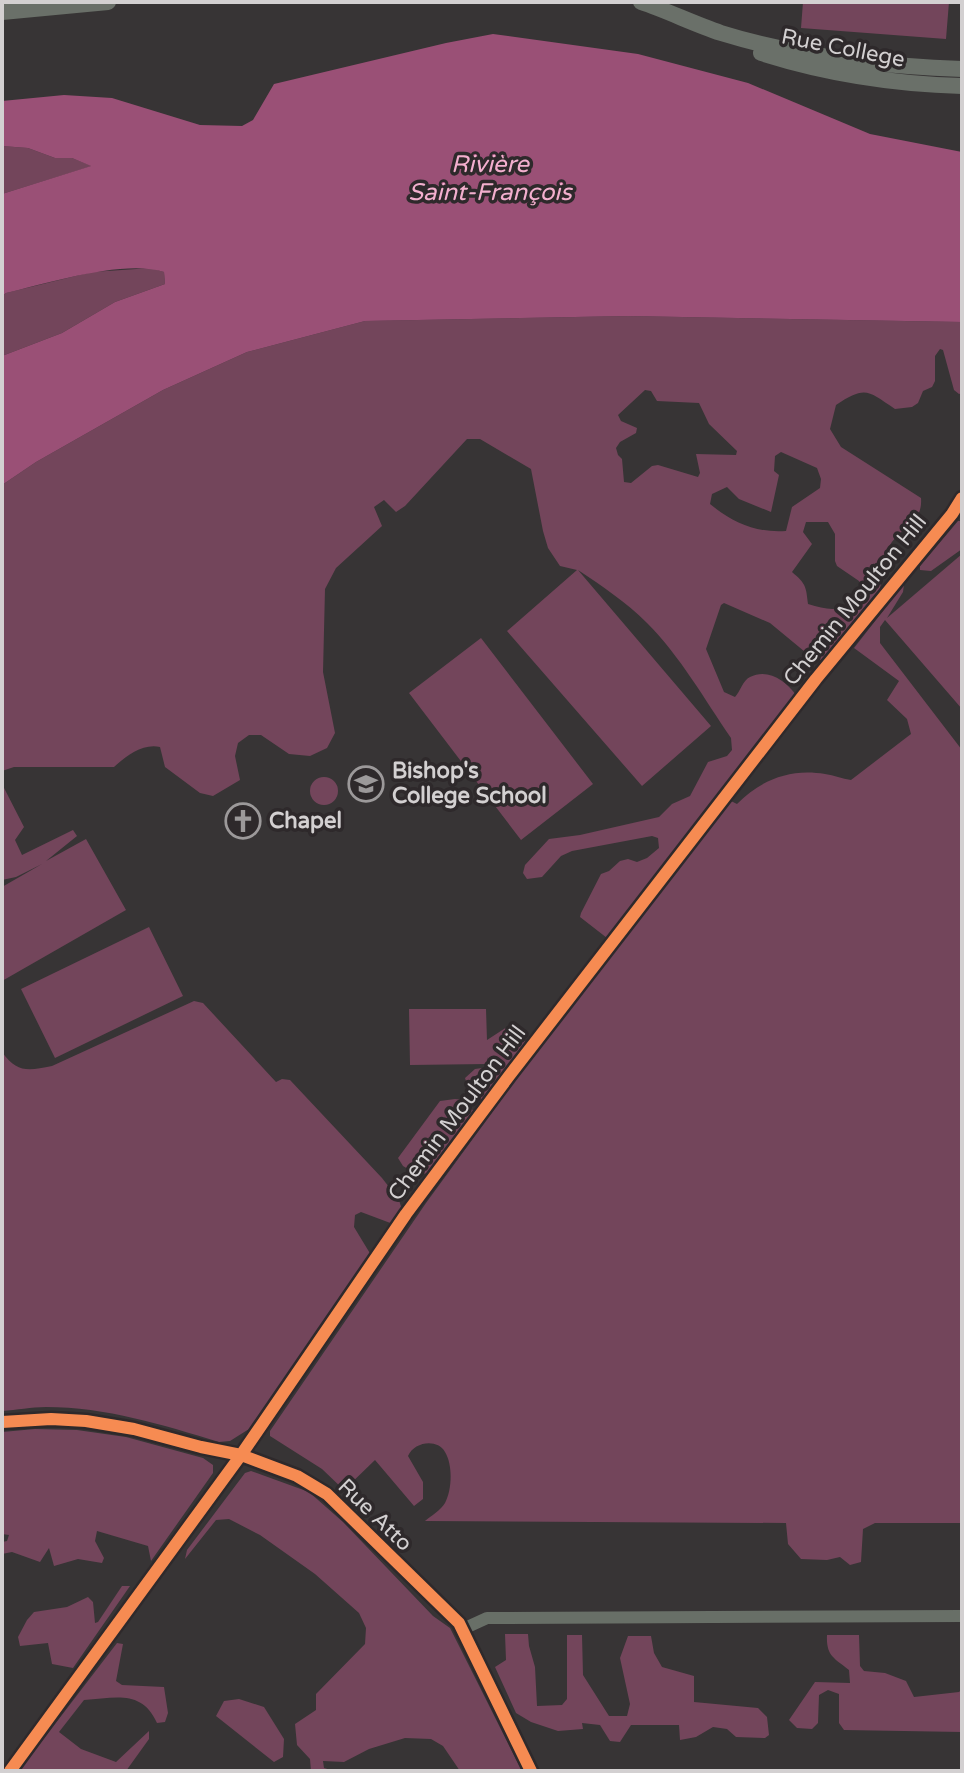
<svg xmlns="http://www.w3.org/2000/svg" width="964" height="1773" viewBox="0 0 964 1773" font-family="'Varela Round',sans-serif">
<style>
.green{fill:#73455b;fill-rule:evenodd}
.water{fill:#9a5076}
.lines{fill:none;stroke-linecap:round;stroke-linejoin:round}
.street{stroke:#686f67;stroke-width:12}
.secondary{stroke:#6a7069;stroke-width:16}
.cycleway-casing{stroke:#2e292b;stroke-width:17}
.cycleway{stroke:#f68b52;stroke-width:12}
.labels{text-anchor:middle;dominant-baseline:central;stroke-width:7;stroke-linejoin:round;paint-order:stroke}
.street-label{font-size:22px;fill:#d3d0d1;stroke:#2e292b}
.poi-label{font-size:22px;font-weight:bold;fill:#d3d0d1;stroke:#2e292b;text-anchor:start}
.water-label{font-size:24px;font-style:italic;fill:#f3afce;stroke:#2e292b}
</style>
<rect width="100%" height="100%" fill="#373435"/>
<path class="green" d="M803,2H949L946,39L801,28Z
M2,146L28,148L55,158H72L92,166L2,194Z
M151,268L164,272L165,284L115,302L62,333L2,356V296L6,293L92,272Z
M628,316L962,322V393L959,394L954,390L943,350L940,349L935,356V381L932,387L923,391L918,403L912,407L895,409C868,391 866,385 836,405L830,429L841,447L921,498C923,523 902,526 890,545L879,592L824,659L816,661L770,623L724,603L721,605L706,649L724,692L735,697C740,692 743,680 750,677C768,668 786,681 796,695L607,938L580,917L581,913L601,874L609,871L620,861L628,859L637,862L647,858L659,848L658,838L652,836L572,851L561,856L542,877L527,879L523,873L525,865L549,839L580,835L659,817L672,804L690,796L708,762L727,756L732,750L731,738C705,700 680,656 647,623C626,602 602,586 578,570L711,726L642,786L507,631L577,570L560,566L548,548L543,531L531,469L480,439H467L405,506L396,512L384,500L374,507L382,526L336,568L325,589L323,672L335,733L327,748L310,756L289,754L261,735H249L238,743L235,756L240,780L213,796L200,793L165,767L160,747C143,743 126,756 114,767H14L2,771V485L36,462L163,390L247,352L365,321ZM645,390L651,391L657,401L699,403L709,424L737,451L736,455L696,454L700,473L698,477L658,465L652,466L631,483L624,482L622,459L618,455L616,448L620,442L636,433L637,428L621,421L618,415ZM781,452L817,468L821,479L820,488L792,507L786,531C756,533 733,523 710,504L712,494L727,487L739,499L771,512L779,475L774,471L775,456ZM806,522H828L835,534V561L837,566L859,581L863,590C847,612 833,612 808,604C806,586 806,584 792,572L812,544L803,532Z
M958,521H962V549L931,571L920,570V566Z
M962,554V709L885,620L880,627V643L962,750V1523H875L863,1529L861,1562L850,1565L840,1557L827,1560L801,1559L788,1544L786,1523L425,1521C431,1516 441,1510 445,1503C452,1490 453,1465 445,1452C437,1438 414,1442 408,1456L423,1482V1499L414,1506L375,1460L344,1490L322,1469L270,1436V1431L426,1203L515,1081L731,801L737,804C761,780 790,768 825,774C834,775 842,779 851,780L911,734L907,719L887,700L899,681L854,648L904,584L903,592L887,618Z
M481,638L593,784L521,840L409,693Z
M310 791a14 14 0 1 1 28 0a14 14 0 1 1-28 0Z
M2,784L24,827L15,840L22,855L73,830L77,836L46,861L86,839L126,910L2,981V887L42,864L16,877L2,880Z
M149,927L183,996L55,1058L21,989Z
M194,1001L203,1003L276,1082L282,1079L290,1080L382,1178L399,1200L402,1210L393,1224L361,1212L355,1215L354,1227L371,1255L249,1429L230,1441L219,1442C163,1425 106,1407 46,1407C31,1407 17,1410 2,1411V1052C17,1073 28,1071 52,1066Z
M409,1009H486L487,1040L507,1027L517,1031L527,1044L483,1101L469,1090L465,1078L475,1069L489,1067L487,1057V1064L410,1065Z
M455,1099L465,1100L474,1112L428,1173L418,1175L403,1166L398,1158L440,1101Z
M35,1429L77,1430L126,1437L203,1458L213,1465V1473L151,1561L148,1546L97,1531L95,1541L104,1558L102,1563L78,1559L54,1566L49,1548L40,1562L12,1552L2,1554V1542L7,1541L9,1535L2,1534V1432Z
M251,1471L309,1492L343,1522L433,1616L450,1628L522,1771H460L443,1746L431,1739L405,1738L369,1749L344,1762L323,1761L324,1768L334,1771H311L310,1759L297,1745L295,1724L316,1710V1694L365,1644L366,1628L359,1613L315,1574L260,1535L229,1519L216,1520L185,1559L187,1550L245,1473Z
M122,1586H130L73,1668L52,1664L48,1643L20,1646L18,1637L27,1620L34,1612L67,1607L88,1597L93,1602L95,1623L98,1622Z
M505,1634H528L529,1646L535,1667L537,1706L562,1705L567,1699V1635H582L583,1675L609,1716H627L630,1704L620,1658L628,1636H651L654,1653L662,1667L694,1676V1702L758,1708L767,1717L769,1735L765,1738L736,1737L727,1729L713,1727L696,1737L680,1740L679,1725H631L620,1742L610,1741L600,1725L582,1723L583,1729L558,1731L531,1722L516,1713L495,1667L506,1660Z
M827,1635H859L860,1666L864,1671L885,1673L906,1681L914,1697L959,1692L962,1689V1732L844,1730L839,1723V1694L828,1690L819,1695L818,1723L812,1729L797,1728L789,1720L815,1682L850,1683L849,1670C834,1658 826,1656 827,1635Z
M117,1643L123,1644L116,1681L122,1685L164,1687L168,1713L165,1722L157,1723C142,1689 115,1698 84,1700L59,1732L81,1749L116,1762L149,1731V1739L126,1771H19Z
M239,1699L264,1707L284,1739L283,1757L274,1762L216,1716L224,1701Z"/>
<path class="water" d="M493,34L638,54L748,83L870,134L962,152V322L628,316L365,321L247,352L163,390L36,462L2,485V356L62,333L115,302L165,284L164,272C125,259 48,283 6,293L2,296V194L91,166L72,158H55L28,148L2,146V101L64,95L112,98L200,125L242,126L253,120L274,84L446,43Z"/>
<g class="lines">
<path class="street" d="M2,1422L51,1419L86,1421L134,1429L201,1447L241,1455L297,1476L327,1494L459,1623L531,1771
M463,1629L487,1618H497L962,1616"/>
<path class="secondary" d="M641,2C668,11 694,24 721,33C798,57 882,66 962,69
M2,12L108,2
M761,53C827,74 893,84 962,86
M10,1771L241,1455L406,1214L509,1076L816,679L952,514L962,498"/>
<defs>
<path id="cycleway" d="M2,1422L51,1419L86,1421L134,1429L201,1447L241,1455L297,1476L327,1494L459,1623L531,1771
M10,1771L241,1455L406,1214L509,1076L816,679L952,514L962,498"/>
</defs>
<use href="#cycleway" class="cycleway-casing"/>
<use href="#cycleway" class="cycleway"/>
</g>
<defs>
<symbol id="school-ring" viewBox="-11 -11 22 22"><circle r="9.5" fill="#2e292b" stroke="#9c999a" stroke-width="1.5"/><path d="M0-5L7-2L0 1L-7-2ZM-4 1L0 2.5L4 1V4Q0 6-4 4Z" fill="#9c999a"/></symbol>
<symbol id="church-ring" viewBox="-11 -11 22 22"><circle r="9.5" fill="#2e292b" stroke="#9c999a" stroke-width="1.5"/><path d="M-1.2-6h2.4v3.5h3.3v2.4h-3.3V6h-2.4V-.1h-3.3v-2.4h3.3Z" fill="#9c999a"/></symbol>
</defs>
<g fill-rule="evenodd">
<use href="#school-ring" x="346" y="764" width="40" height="40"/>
<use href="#church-ring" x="223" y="801" width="40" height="40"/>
</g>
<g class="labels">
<g class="street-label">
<text transform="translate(843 48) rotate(11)">Rue College</text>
<text transform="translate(855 600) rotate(-51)">Chemin Moulton Hill</text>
<text transform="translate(457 1113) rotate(-53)">Chemin Moulton Hill</text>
<text transform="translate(375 1515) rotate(44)">Rue Atto</text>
</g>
<g class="poi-label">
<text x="392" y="771">Bishop's<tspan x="392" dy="25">College School</tspan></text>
<text x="269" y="821">Chapel</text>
</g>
<g class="water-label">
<text x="490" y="164">Rivière<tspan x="490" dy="28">Saint-François</tspan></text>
</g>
</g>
<rect width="964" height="1773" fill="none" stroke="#d3d0d1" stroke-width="8"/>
</svg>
